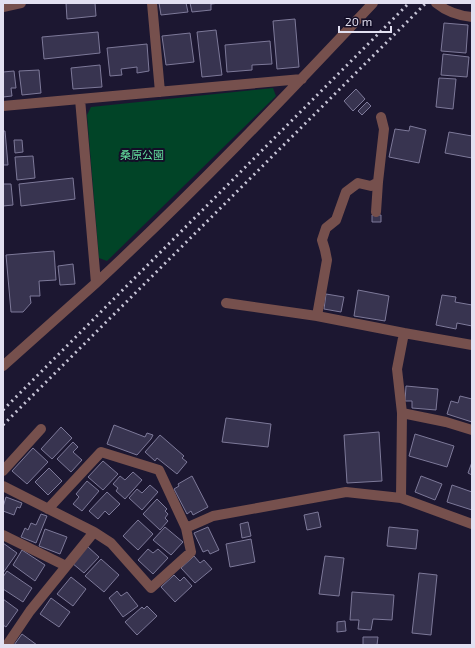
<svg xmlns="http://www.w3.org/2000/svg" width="475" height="648" viewBox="0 0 475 648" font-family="'Exo 2','Noto Sans JP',sans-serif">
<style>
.green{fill:#014427}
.building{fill:#383450;stroke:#7d7999}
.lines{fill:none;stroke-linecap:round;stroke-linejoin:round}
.street{stroke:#76504d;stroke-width:10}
.rail{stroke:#c8c6d8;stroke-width:3;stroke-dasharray:2 4;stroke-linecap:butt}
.labels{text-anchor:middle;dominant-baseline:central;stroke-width:4;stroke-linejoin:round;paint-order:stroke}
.park-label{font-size:11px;fill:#64df9e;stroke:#130e27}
</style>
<rect width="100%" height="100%" fill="#1c1731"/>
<path class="green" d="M273,88L276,96L107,261L99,258L87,115L91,107Z"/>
<path class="building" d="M66,3H95L96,16L67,19Z
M159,3H186L188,12L161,15Z
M190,3H220L211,4V10L192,12Z
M295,19L299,67L277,69L273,21Z
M444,23L468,25L466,53L441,51Z
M216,30L222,75L202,77L197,32Z
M98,32L100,53L44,59L42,37Z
M190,33L194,62L166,65L162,36Z
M270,41L272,64L252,65V70L227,72L225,45Z
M147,44L149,71L137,73V67L121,69L122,75L110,76L107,48Z
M443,54L469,57L467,77L441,75Z
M100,65L102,87L73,89L71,68Z
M39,70L41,93L22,95L19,71Z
M14,71L16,88H11L12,96L3,97V72Z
M439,78L456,79L453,109L436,107Z
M356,89L365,99L353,111L344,101Z
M367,102L371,106L362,115L358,111Z
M410,126L426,130L419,163L389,157L395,129L409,131Z
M3,131H5L8,165H3Z
M449,132L472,136V158L445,153Z
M14,140H22L23,152L15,153Z
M33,156L35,178L17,180L15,157Z
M73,178L75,199L21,206L19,184Z
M3,184H11L13,205L3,206Z
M372,215H381V222H372Z
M54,251L56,280L39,281L40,296H30L31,303L23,312H11L6,255Z
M73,264L75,284L60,285L58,266Z
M358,290L389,296L385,321L354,316Z
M326,294L344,297L341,312L324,309Z
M442,295L456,297L455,302L472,305V326L457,323L456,329L436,325Z
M406,386L438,389L436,410L412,408V401H405Z
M460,396L472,399V422L447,414L451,401L458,403Z
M226,418L271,424L268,447L222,442Z
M114,425L145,437L147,433L153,435L151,439L137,455L107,444Z
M61,427L72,438L52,459L41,449Z
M379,432L382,481L347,483L344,435Z
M415,434L454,446L447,467L409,456Z
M160,435L184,456L182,458L187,462L177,474L157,458L155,461L145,452Z
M73,442L78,447L73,452L82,460L71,472L57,459Z
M33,448L48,462L27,484L12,471Z
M103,461L118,474L103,490L88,477Z
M472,462V475L468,473Z
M49,468L62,481L48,495L35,482Z
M133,472L142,480L125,499L116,491L118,488L113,484L120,476L125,480Z
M192,476L208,507L193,515L191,511L187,514L174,489L179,486L178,484Z
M421,476L442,484L435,500L415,492Z
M87,481L99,491L82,511L73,504L79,497L76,494Z
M150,485L158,492L142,510L129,498L137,489L142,493Z
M452,485L472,492V510L447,502Z
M107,492L120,504L109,515L105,511L98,519L89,511Z
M6,497L22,503L20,508L17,507L14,515L3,511V507Z
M157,499L167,509L165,511L168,514L165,518L168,521L160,530L143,514Z
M318,512L321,527L307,530L304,515Z
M41,514L47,516L36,543L21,537L25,528L28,530L31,523L36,525Z
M138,520L153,534L138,550L123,536Z
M248,522L251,536L242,538L240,524Z
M165,527L183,542L171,555L153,540Z
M208,527L219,550L210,554L208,550L203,552L194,533Z
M389,527L418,530L416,549L387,546Z
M45,529L67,537L60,554L39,546Z
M251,539L255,562L230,567L226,544Z
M3,543L17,553L3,573Z
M87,546L99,557L84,573L72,563Z
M148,549L153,553L158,549L168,558L153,574L138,560Z
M22,550L45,565L35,581L13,565Z
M194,556L200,563L204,560L212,569L195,583L181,568Z
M325,556L344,558L339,596L319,594Z
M101,559L119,575L104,592L85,576Z
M7,571L32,588L23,602L3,589V577Z
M419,573L437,575L431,635L412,633Z
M174,575L180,581L184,577L192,586L175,602L161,587Z
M71,577L86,589L73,606L57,594Z
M117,591L121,596L127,592L138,606L123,617L109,598Z
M352,592L394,595L392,620L373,619L371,630L358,629L359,620H350Z
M51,598L70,612L59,627L40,614Z
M3,599L18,610L6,627L3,625Z
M147,606L157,616L137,635L125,622L142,607L144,609Z
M345,621L346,631L337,632V622Z
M22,634L37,645H14Z
M363,637H378L377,645H363Z"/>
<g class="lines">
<path class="street" d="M152,3L160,92
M436,3C447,12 459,16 472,17
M3,7L21,3
M3,106L80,99
M376,212L378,182
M96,283L80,99L302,79
M226,303L317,316L404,333
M317,316L327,260L325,250L322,240L326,228L336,220L346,192L358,183L371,186L378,182L384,129L381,117
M3,366C34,338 65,311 96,283C192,194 283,99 373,3
M402,413L446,422L472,430
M3,471L41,429
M3,486L94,532L111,543L151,588L191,552L186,528L213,516L346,492L401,498L472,524
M401,498L402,413L397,369L404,333L472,345
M48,509L101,452L159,470L186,528
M3,535L66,566
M7,645L30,611L94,532"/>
<path class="rail" d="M3,410L409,3
M3,425L426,3"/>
</g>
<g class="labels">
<g class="park-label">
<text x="142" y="154">桑原公園</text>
</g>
</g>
<rect width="475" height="648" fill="none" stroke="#e2e0f1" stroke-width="8"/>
<path d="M339 26v6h52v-6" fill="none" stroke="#e2e0f1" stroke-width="2"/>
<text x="345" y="26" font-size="12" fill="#e2e0f1" stroke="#130e27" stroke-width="3" paint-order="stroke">20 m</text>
</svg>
